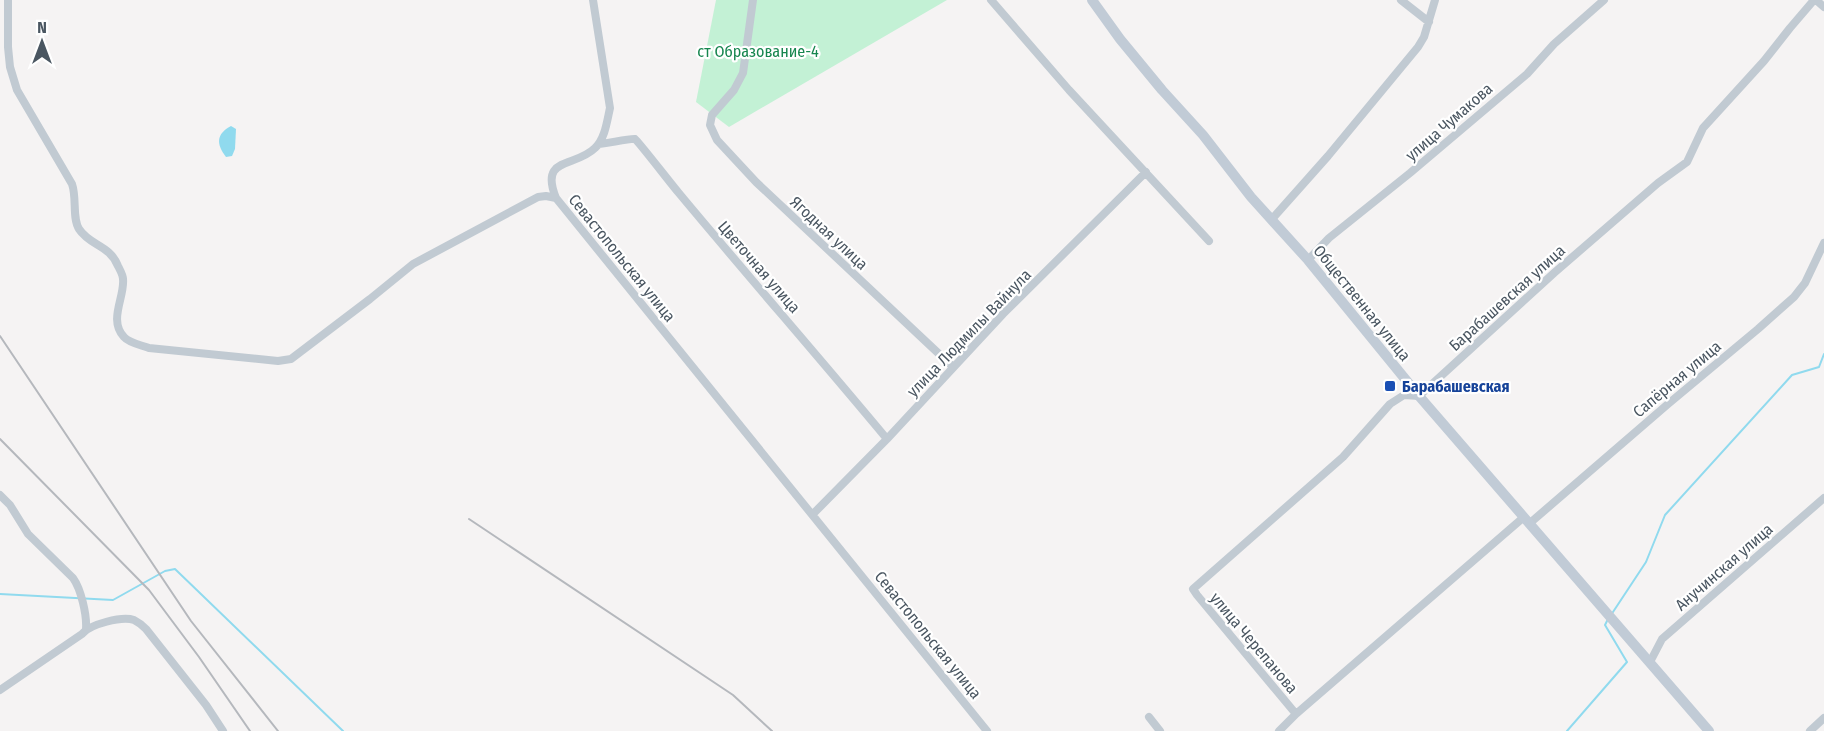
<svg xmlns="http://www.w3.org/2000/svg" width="1824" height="731" viewBox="0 0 1824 731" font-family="'Fira Sans Condensed',sans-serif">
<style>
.green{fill:#c3f1d5}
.water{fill:#90daee}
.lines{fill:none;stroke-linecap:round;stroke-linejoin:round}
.stream{stroke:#90daee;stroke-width:2}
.street{stroke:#c1cad2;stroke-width:8}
.secondary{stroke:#c1cbd6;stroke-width:10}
.rail{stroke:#b5b8bd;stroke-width:2}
.transit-dot{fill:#1a4fb4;stroke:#fff;stroke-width:2}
.labels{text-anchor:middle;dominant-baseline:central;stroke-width:4.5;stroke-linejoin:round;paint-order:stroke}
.park-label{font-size:16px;fill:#17864f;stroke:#fff}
.street-label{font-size:16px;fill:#4a5661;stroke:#fff}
.transit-label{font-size:16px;font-weight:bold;fill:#164399;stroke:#fff;text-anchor:start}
</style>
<rect width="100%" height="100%" fill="#f5f3f3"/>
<path class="green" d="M716,0H947L729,127L696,102Z"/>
<path class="water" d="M231,126L236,129L235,149L232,156L226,157C216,144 216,134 231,126Z"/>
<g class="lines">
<path class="stream" d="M0,594L113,600L165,571L175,569L343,731
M1611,615L1646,562L1665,515L1792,375L1819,367L1824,354
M1567,731L1627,662L1605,625L1608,619"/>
<path class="street" d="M8,0V47L10,67L17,90L72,184C77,198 72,218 79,229C90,246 110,245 118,266C120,270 123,275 123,279C125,297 108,320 124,337C129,343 141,345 149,348L278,361L291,359L370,299L413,264L538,197L546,196L556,198L987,731
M753,0L743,73L734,90L712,115L710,125L717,140L756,182L953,367
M991,0L1069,90L1209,241
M1401,0L1429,22
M1816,0L1824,7
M599,144C605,144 631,138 635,139C638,141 672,185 678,192C747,275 818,356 887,439
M556,198C539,156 575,168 595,148C605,139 607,121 610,108L593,0
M1272,219L1328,156L1418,47L1424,37L1435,0
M1308,260L1329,238L1410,173L1527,74L1554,44L1604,0
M0,495L10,505L28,534L73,578C81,589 87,615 86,629
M813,514L887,439L1003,314L1146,172
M1530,523L1668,404L1758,329L1794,297L1805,283L1824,243
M1650,662L1662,639L1824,498
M0,690L82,634C90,624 122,616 134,620C138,622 143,626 146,629L206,705L223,731
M1296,714L1197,595L1193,589L1343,457L1390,404L1404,395L1419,396L1554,273L1658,183L1687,162L1703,128L1764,61L1790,28L1814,0
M1149,717L1160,731
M1279,731L1296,714L1524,517
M1810,731L1824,718"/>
<path class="secondary" d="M1092,0L1120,39L1162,90L1203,135L1251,197L1308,260L1419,396L1709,731"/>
<path class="rail" d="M0,336L191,621L278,731
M0,439L149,590L199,657L250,731
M469,519L733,695L772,731"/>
</g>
<rect class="transit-dot" x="1384" y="380" width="12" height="12" rx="3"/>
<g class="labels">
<g class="park-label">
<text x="758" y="51">ст Образование-4</text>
</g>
<g class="street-label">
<text transform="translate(1449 122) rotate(-41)">улица Чумакова</text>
<text transform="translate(829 233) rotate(43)">Ягодная улица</text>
<text transform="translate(622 258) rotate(51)">Севастопольская улица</text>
<text transform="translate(759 267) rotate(49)">Цветочная улица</text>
<text transform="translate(1507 298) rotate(-42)">Барабашевская улица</text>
<text transform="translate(1362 303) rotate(51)">Общественная улица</text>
<text transform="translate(969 333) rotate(-46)">улица Людмилы Вайнула</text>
<text transform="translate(1677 379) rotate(-40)">Сапёрная улица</text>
<text transform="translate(1724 567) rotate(-41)">Анучинская улица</text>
<text transform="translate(928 635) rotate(51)">Севастопольская улица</text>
<text transform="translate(1254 643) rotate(50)">улица Черепанова</text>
</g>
<g class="transit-label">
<text x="1402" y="386">Барабашевская</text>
</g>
</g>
<g transform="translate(42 42)" stroke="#ffffff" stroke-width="4.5" paint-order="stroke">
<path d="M0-4.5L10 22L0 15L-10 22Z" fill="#4a5661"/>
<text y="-9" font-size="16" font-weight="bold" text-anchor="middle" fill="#4a5661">N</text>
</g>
</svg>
